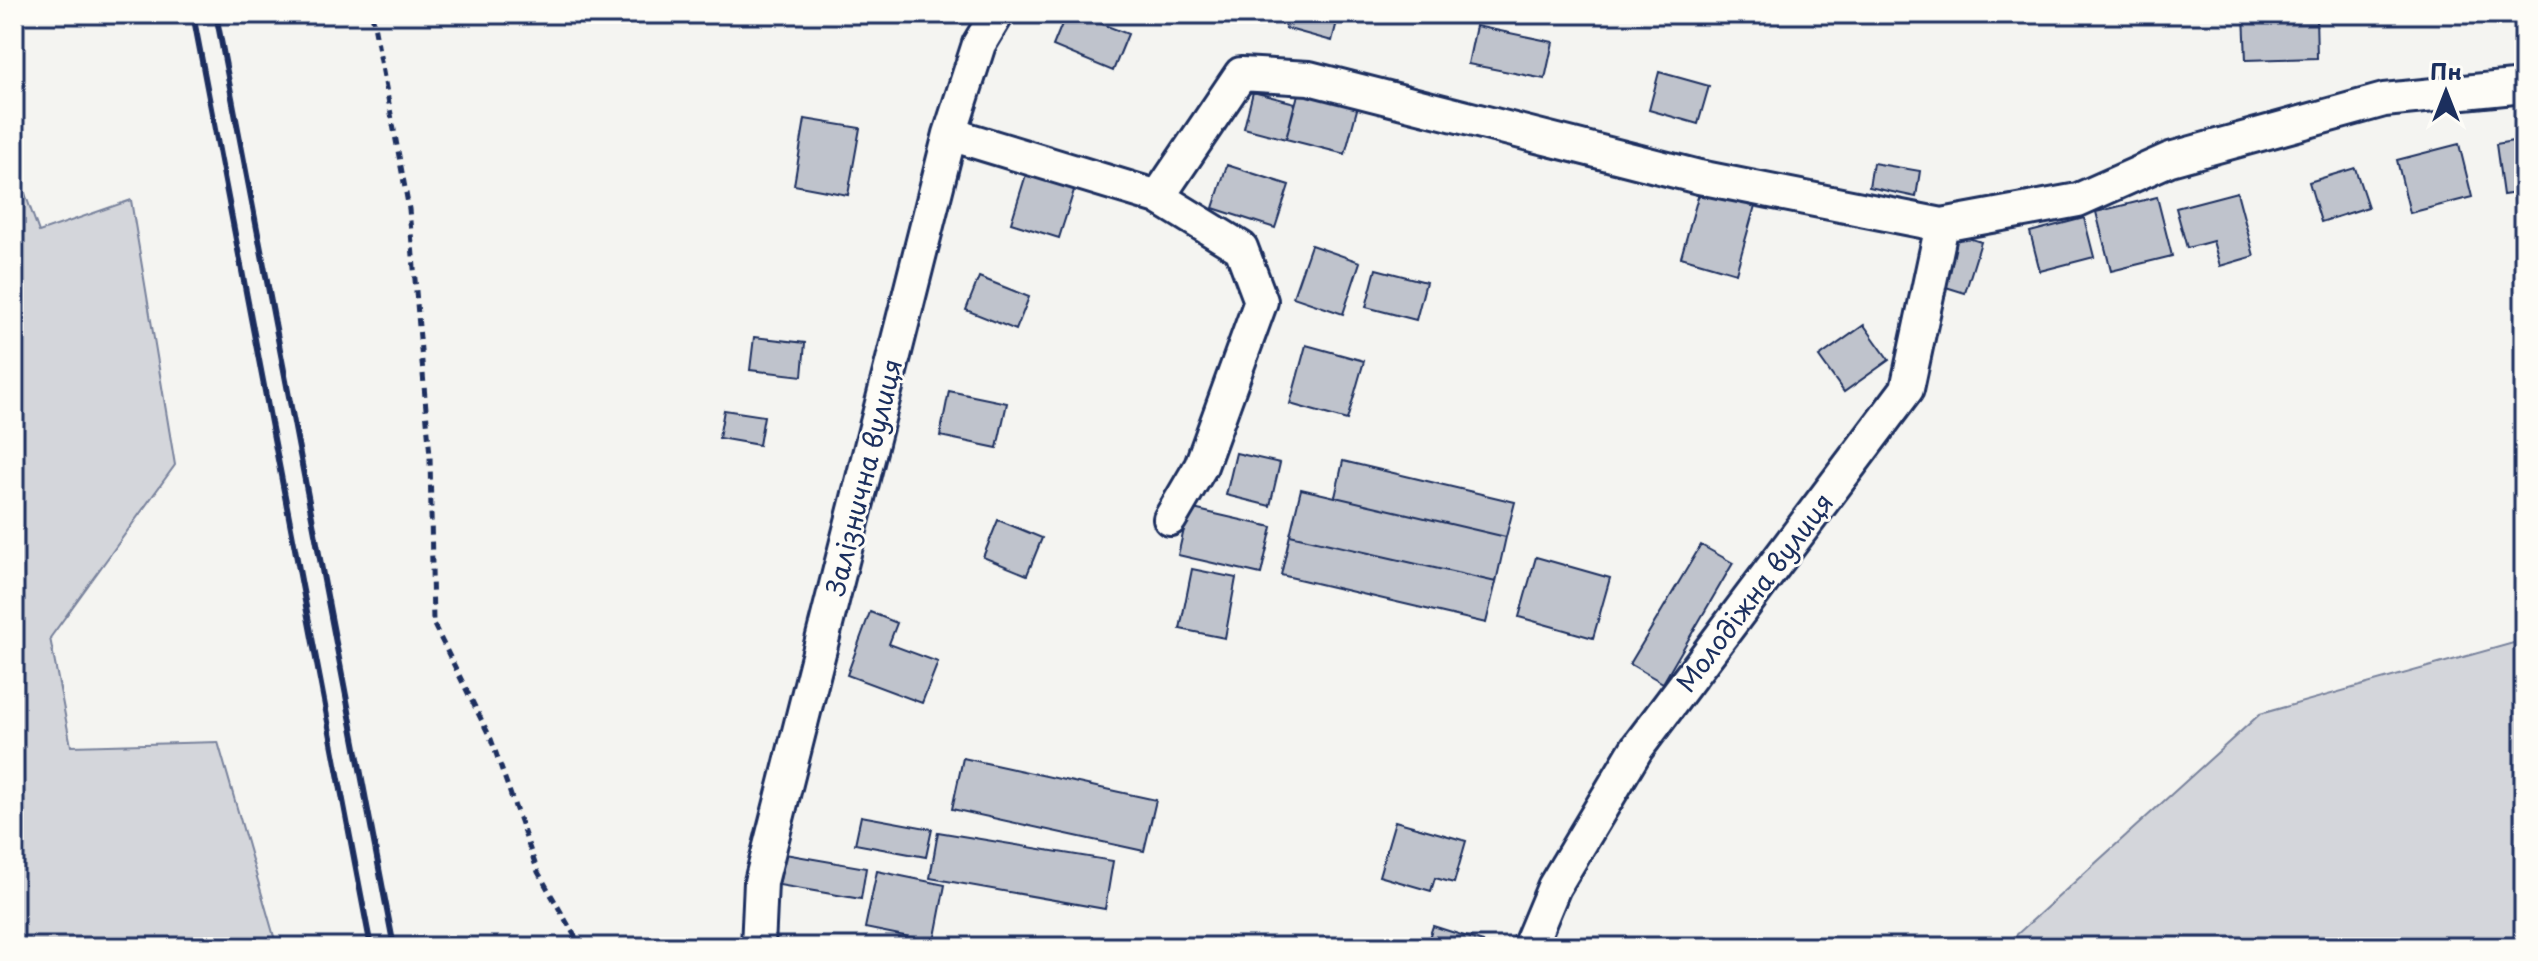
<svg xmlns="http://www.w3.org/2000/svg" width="2538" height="961" viewBox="0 0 2538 961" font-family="'Playpen Sans',sans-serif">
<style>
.green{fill:#d4d6db;stroke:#78829c;stroke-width:2}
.building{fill:#bfc3cc;stroke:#1b2f5e;stroke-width:2}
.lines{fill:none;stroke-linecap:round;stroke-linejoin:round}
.street-casing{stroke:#1b2f5e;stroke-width:38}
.path{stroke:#1b2f5e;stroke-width:5;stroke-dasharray:8 6;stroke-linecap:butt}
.street{stroke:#fdfcf7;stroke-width:32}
.rail{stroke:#1b2f5e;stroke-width:6}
.labels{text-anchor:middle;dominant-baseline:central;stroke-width:6;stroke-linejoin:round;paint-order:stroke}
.street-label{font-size:26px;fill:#1b2f5e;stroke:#fdfcf7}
</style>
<rect width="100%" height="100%" fill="#f4f4f1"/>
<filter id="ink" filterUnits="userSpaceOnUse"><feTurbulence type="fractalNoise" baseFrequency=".0125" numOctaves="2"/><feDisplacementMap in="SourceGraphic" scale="16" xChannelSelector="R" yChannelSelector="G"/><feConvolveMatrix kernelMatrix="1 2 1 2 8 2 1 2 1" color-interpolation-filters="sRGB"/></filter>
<g filter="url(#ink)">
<path class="green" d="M14,163L39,232L131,200L175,465L50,638L71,746L218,742L277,947H14Z
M2524,640V947H2003L2260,714Z"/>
<path class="building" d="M1066,14H1076L1128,34L1113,71L1053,46Z
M1289,14H1339L1332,41L1285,28Z
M2244,14H2316L2317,58L2246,60Z
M1476,26L1553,42L1545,79L1468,64Z
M1659,72L1709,86L1698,124L1649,110Z
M1300,87L1359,102L1345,154L1286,139Z
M1253,92L1295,103L1286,139L1244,128Z
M805,119L860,128L848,195L794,185Z
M2524,139V192L2503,195L2496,144Z
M2459,144L2472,197L2410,213L2397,160Z
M1873,163L1920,171L1916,197L1869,187Z
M1227,165L1289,185L1275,228L1213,208Z
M1028,168L1076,184L1059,238L1011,223Z
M2355,168L2368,207L2321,222L2309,182Z
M1703,179L1758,195L1736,273L1681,257Z
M2237,192L2254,256L2220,266L2213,241L2187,248L2176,208Z
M2157,197L2172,256L2111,271L2096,212Z
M2084,218L2094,257L2040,271L2030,232Z
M1949,232L1981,242L1965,293L1933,283Z
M1311,245L1360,262L1343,314L1293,297Z
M1376,269L1426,282L1416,320L1366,307Z
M979,277L1029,297L1016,330L966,310Z
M1864,325L1889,360L1844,392L1819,357Z
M754,337L805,343L802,376L750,370Z
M1306,345L1364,361L1347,420L1290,404Z
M949,391L1007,403L997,448L940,436Z
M724,410L764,416L759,445L719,438Z
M1236,453L1280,463L1270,506L1226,495Z
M1343,461L1515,502L1506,537L1335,497Z
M1301,489L1506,537L1496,582L1290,535Z
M1189,508L1272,527L1261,574L1178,555Z
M998,520L1042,538L1027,575L983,557Z
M1290,535L1496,582L1486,623L1281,575Z
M1701,545L1733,563L1663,683L1630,664Z
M1536,557L1610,578L1593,638L1519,617Z
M1192,569L1236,578L1225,638L1180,629Z
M870,612L897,623L889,644L938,662L922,703L847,675Z
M963,758L1156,800L1144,851L952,809Z
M861,816L932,829L926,857L855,844Z
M1395,821L1466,841L1454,883L1435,878L1431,891L1379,876Z
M938,832L1113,861L1105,909L930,878Z
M785,854L866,868L861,899L779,885Z
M877,871L945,885L934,942L865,928Z
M1433,926L1483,942L1481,947H1426Z"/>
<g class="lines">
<defs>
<path id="street" d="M950,134L1158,197L1241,74L1309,78L1699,177L1942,225L2078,200L2170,159L2384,100L2524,86
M1158,197L1241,248L1261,301L1201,466L1170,519
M758,947L761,882L950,134L979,44L997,14
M1529,947L1554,887L1637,748L1907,389L1942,225"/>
</defs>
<use href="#street" class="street-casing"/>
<path class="path" d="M372,14L409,209L430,456L433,623L491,739L538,872L581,947"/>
<use href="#street" class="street"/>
<path class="rail" d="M193,14L371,947
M216,14L394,947"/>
</g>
</g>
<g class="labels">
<g class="street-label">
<text transform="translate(863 477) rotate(-76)">Залізнична вулиця</text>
<text transform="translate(1754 592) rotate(-53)">Молодіжна вулиця</text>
</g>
</g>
<rect width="2538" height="961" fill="none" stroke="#fdfcf7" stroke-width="48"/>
<rect x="24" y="24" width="2490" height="913" fill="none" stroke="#1b2f5e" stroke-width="3" filter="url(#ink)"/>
<g transform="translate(2446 92)" stroke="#fdfcf7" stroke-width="6" paint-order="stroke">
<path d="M0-6L14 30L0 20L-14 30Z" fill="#1b2f5e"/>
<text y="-12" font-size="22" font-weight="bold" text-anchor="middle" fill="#1b2f5e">Пн</text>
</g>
</svg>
